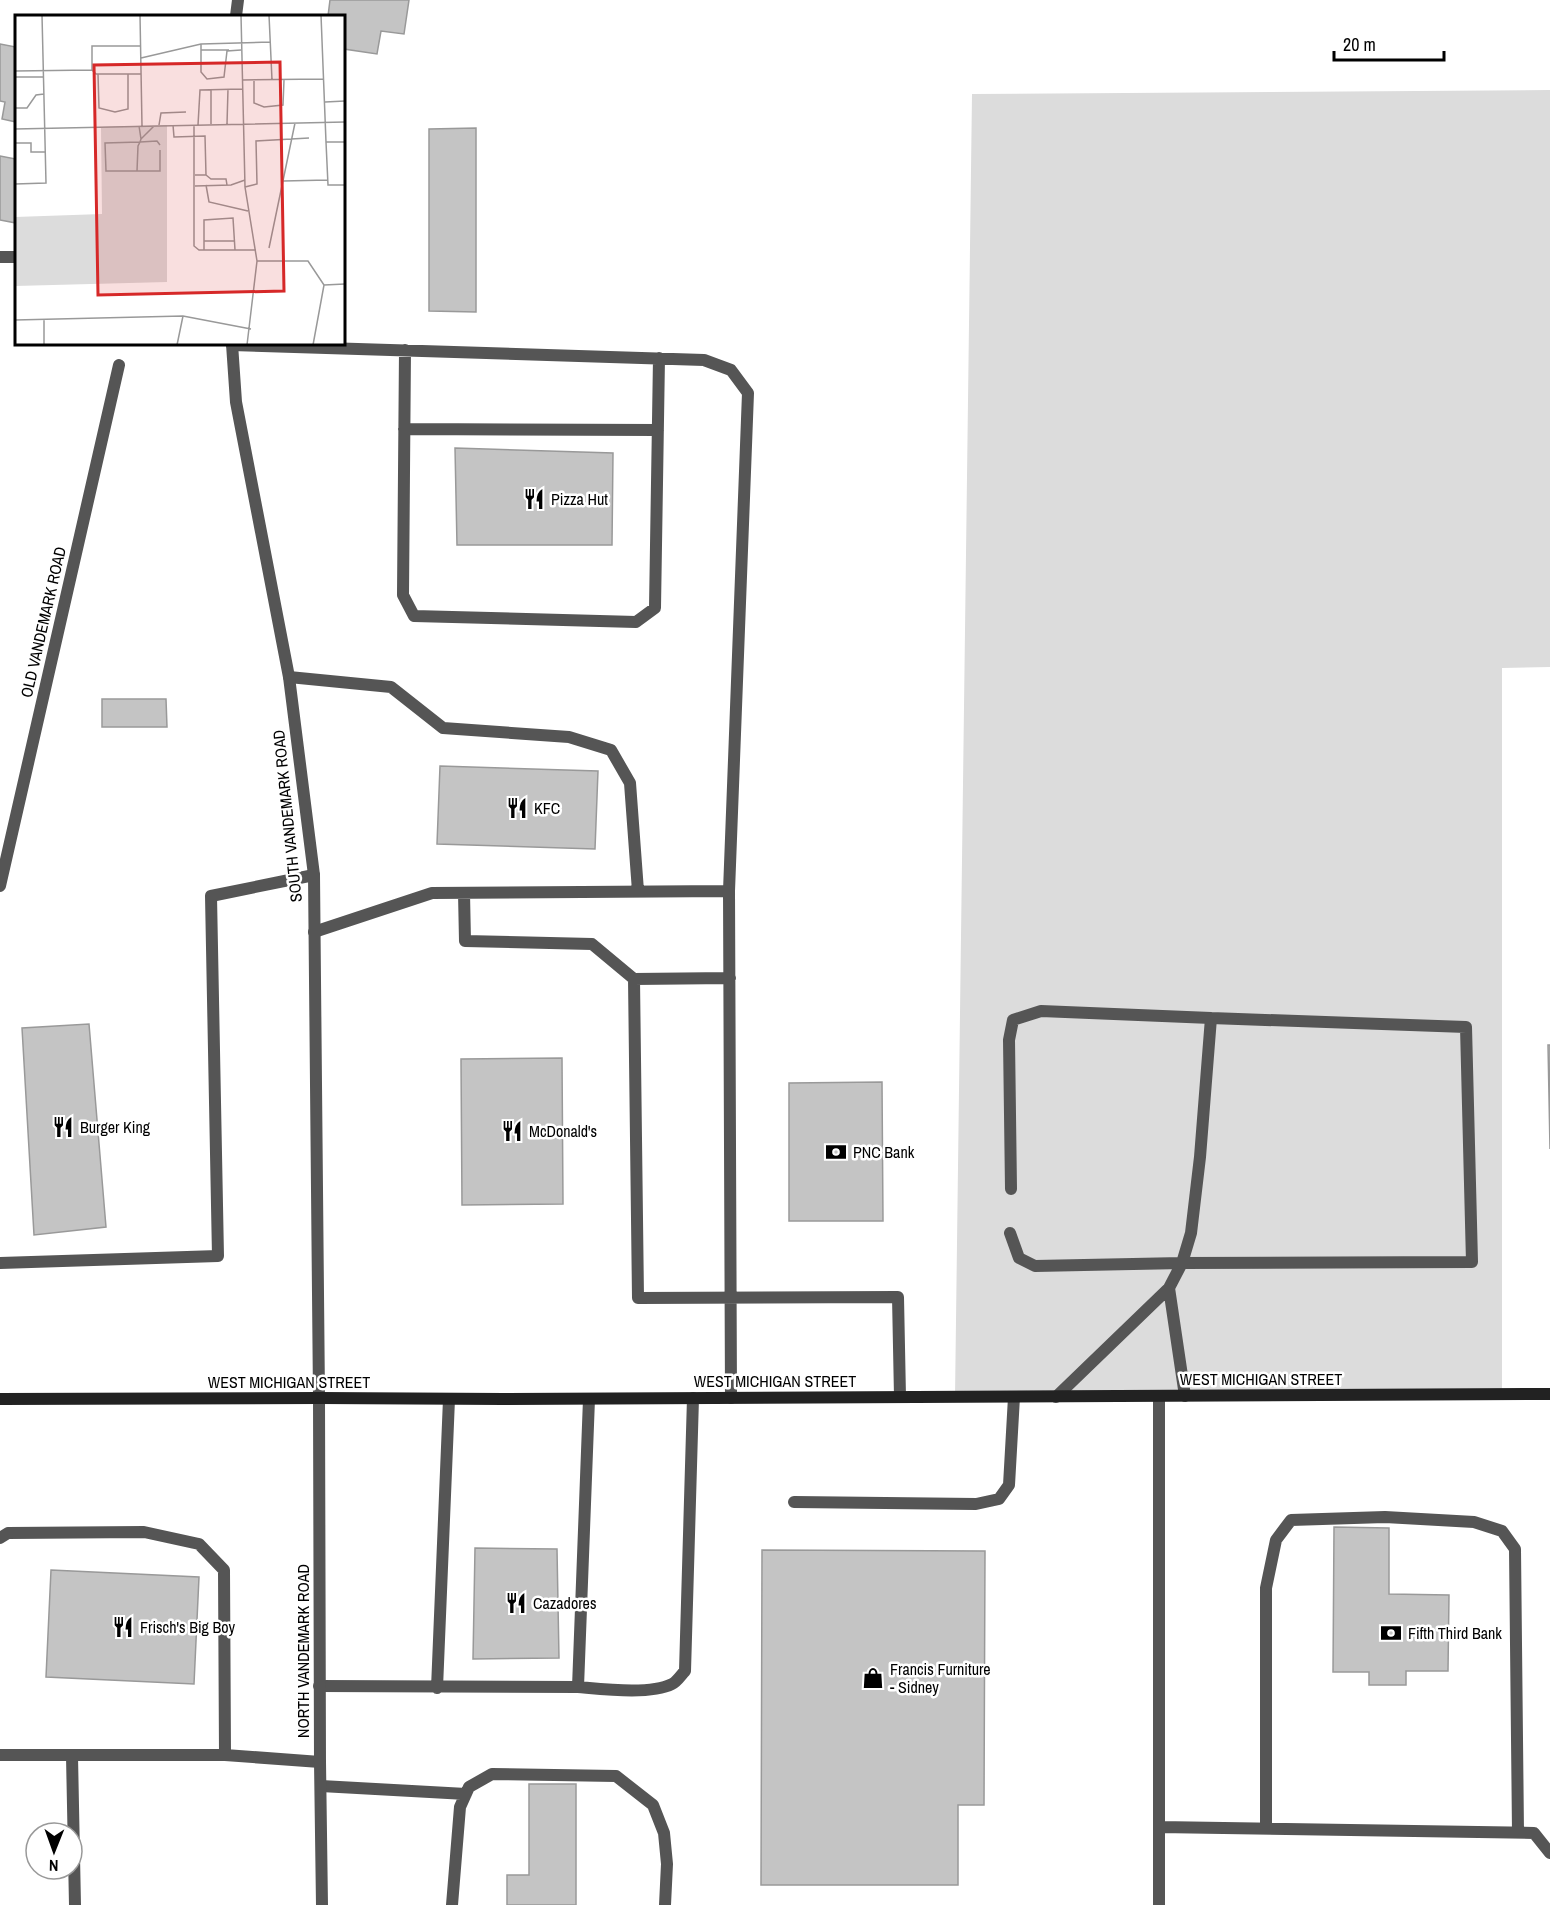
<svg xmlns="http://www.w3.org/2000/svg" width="1550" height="1905" viewBox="0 0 1550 1905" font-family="'Archivo Narrow',sans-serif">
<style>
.green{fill:#dcdcdc}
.building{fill:#c4c4c4;stroke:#999;stroke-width:1.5}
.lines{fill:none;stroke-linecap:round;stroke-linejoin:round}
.lane{stroke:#555;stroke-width:12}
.street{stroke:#555;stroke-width:12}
.secondary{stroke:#222;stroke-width:12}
.labels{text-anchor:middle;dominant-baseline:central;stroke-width:5;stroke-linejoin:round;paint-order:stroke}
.poi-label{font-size:16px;fill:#000;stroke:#fff;text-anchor:start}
.street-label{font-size:16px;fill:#000;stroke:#fff}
.inset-road{fill:none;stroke:#999;stroke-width:1.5}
.view{fill:#d62828;fill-opacity:0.15;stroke:#d62828;stroke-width:3}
.inset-edge{fill:none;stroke:#000;stroke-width:3}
</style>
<rect width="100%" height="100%" fill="#fff"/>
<path class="green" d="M1550,90V667L1502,668V1395L955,1397L972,94Z"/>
<path class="building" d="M330,0H409L404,34L381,31L377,54L344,49V16H328Z
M0,44L16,47V122L2,119L5,102L0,101Z
M476,128V312L429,311V129Z
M0,156L16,159V223L0,220Z
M455,448L613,453L612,545H457Z
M102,699H166L167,727H102Z
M440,766L598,771L595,849L437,844Z
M89,1024L106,1227L34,1235L22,1028Z
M1548,1045H1550V1149Z
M562,1058L563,1204L462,1205L461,1059Z
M882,1082L883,1221H789V1083Z
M1334,1527L1389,1528V1594L1449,1595L1448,1671H1406V1685H1369V1672H1333Z
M475,1548L557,1549L559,1658L473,1659Z
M762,1550L985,1551L984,1805H958V1885H761Z
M51,1570L199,1577L194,1684L46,1677Z
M529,1784H576V1905H507V1875H529Z"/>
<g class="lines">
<path class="lane" d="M232,345L704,360L731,370L748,393L729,891L731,1398
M405,350L403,595L414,616L636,622L655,608L659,358
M404,429L658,430
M289,677L391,687L443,728L569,737L611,750L630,783L638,891
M464,893L465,941L592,944L634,979
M314,932L432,893L729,891
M730,978L634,979L638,1298L898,1297L900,1397
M1011,1189L1009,1040L1013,1020L1041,1011L1211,1018
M1010,1233L1019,1258L1035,1266L1182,1263L1472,1262L1466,1027L1211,1018L1200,1157L1191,1233L1182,1263L1169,1288
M0,1263L218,1256L211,896L314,875
M1159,1396V1905
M1056,1397L1169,1288L1185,1396
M794,1502L976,1504L999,1499L1009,1485L1014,1397
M0,1538L8,1533L144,1532L199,1544L224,1570L225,1755
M319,1686L578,1687C602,1689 651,1695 672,1684C677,1682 681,1675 685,1671L693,1398
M578,1687L589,1399
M437,1688L449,1399
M0,1755H225L320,1762
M72,1756L75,1905
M321,1786L466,1794
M1159,1827L1534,1833L1550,1853
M1266,1828V1588L1276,1540L1291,1520L1385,1517L1474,1522L1502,1531L1515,1549L1518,1832
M452,1905L460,1807L469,1787L492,1774L616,1776L653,1805L664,1833L667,1864L665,1905"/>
<path class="street" d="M236,16L238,0
M0,257H16
M232,344L236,402L289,677L314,875L319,1398L320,1762L322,1905
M0,886L119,365"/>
<path class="secondary" d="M0,1399L319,1398L504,1399L1550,1394"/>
</g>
<defs>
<symbol id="restaurant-bare" viewBox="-9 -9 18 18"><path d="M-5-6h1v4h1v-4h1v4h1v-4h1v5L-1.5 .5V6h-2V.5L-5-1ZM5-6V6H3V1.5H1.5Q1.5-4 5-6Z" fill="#000" stroke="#fff" stroke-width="2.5" paint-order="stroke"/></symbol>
<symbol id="bank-bare" viewBox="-9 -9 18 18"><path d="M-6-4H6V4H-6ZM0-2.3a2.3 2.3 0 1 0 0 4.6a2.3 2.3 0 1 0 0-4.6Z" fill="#000" stroke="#fff" stroke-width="2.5" paint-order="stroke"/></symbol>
<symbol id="shop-bare" viewBox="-9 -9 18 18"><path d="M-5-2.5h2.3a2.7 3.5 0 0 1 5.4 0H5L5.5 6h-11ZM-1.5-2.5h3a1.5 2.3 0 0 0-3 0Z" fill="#000" stroke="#fff" stroke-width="2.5" paint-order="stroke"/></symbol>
</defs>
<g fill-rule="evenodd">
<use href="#restaurant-bare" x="519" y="484" width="30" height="30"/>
<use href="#restaurant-bare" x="502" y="793" width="30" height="30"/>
<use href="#restaurant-bare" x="48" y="1112" width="30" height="30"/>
<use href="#restaurant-bare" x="497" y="1116" width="30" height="30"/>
<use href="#bank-bare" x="821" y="1137" width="30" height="30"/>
<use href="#restaurant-bare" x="501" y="1588" width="30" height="30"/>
<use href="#restaurant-bare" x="108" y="1612" width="30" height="30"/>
<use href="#bank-bare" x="1376" y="1618" width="30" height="30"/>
<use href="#shop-bare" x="858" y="1663" width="30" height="30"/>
</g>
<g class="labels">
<g class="poi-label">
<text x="551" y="499">Pizza Hut</text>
<text x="534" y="808">KFC</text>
<text x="80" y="1127">Burger King</text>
<text x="529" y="1131">McDonald's</text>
<text x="853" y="1152">PNC Bank</text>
<text x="533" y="1603">Cazadores</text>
<text x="140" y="1627">Frisch's Big Boy</text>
<text x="1408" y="1633">Fifth Third Bank</text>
<text x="890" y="1669">Francis Furniture<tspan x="890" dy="18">- Sidney</tspan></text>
</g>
<g class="street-label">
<text transform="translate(43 622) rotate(-77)">OLD VANDEMARK ROAD</text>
<text transform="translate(287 816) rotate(-96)">SOUTH VANDEMARK ROAD</text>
<text x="1261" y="1379">WEST MICHIGAN STREET</text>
<text x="775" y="1381">WEST MICHIGAN STREET</text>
<text x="289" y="1382">WEST MICHIGAN STREET</text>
<text transform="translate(303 1651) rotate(-90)">NORTH VANDEMARK ROAD</text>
</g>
</g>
<g transform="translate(15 15)">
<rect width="330" height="330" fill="#fff"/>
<path d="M152,110V267L0,271V202L87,199L86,112Z" fill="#dcdcdc"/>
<path class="inset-road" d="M125,0L127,111M226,0L230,172L242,246L232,330M254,0L257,65M306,0L311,127H330M186,29V57L192,64L209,62L212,36L226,35M126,31H77V55L81,59H126M186,35H214M126,43L186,29L255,27M0,56L77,55M83,59L84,93L100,97L113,94V59M0,62H28M227,65L309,64M239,66V88L249,92L268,90L269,65M310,87L330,86M0,93H12L21,80L29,79M196,109V75M212,109L213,74M144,110L146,98L171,97M158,110L159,122L190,121L191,160H180M179,110V231L184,235H241M183,110L185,75L227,74M124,111L126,124L139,111M0,114L330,107M126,124L125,127L123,131L122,156H91L90,128L125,127L142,126L145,130M311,127L313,170H330M0,128H16V137H30M122,156H145V135M191,160L196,164H211L212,170M268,166L313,165M0,169L31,168L27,0M191,170L194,187L233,196M180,171L216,170L230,165M230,172L242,169L241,126L294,123M189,226H220M254,233L280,108M189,235V205L218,203L220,235M242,246H293L309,270M309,270L330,269M29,304V330M0,305L168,301L236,314M162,330L168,301M298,330L309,270"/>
<path class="view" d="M265,47L269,276L83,280L79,50Z"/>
<rect width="330" height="330" class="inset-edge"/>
</g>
<g transform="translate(54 1851) rotate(181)"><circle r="28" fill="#ffffff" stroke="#999999" stroke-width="1.5"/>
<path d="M0-4.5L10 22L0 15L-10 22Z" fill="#000000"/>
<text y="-9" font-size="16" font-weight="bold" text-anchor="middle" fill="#000000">N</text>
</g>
<path d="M1334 51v9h110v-9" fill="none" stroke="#000000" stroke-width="3"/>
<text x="1343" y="51" font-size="18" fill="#000000" stroke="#ffffff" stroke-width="4.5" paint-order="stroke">20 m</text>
</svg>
